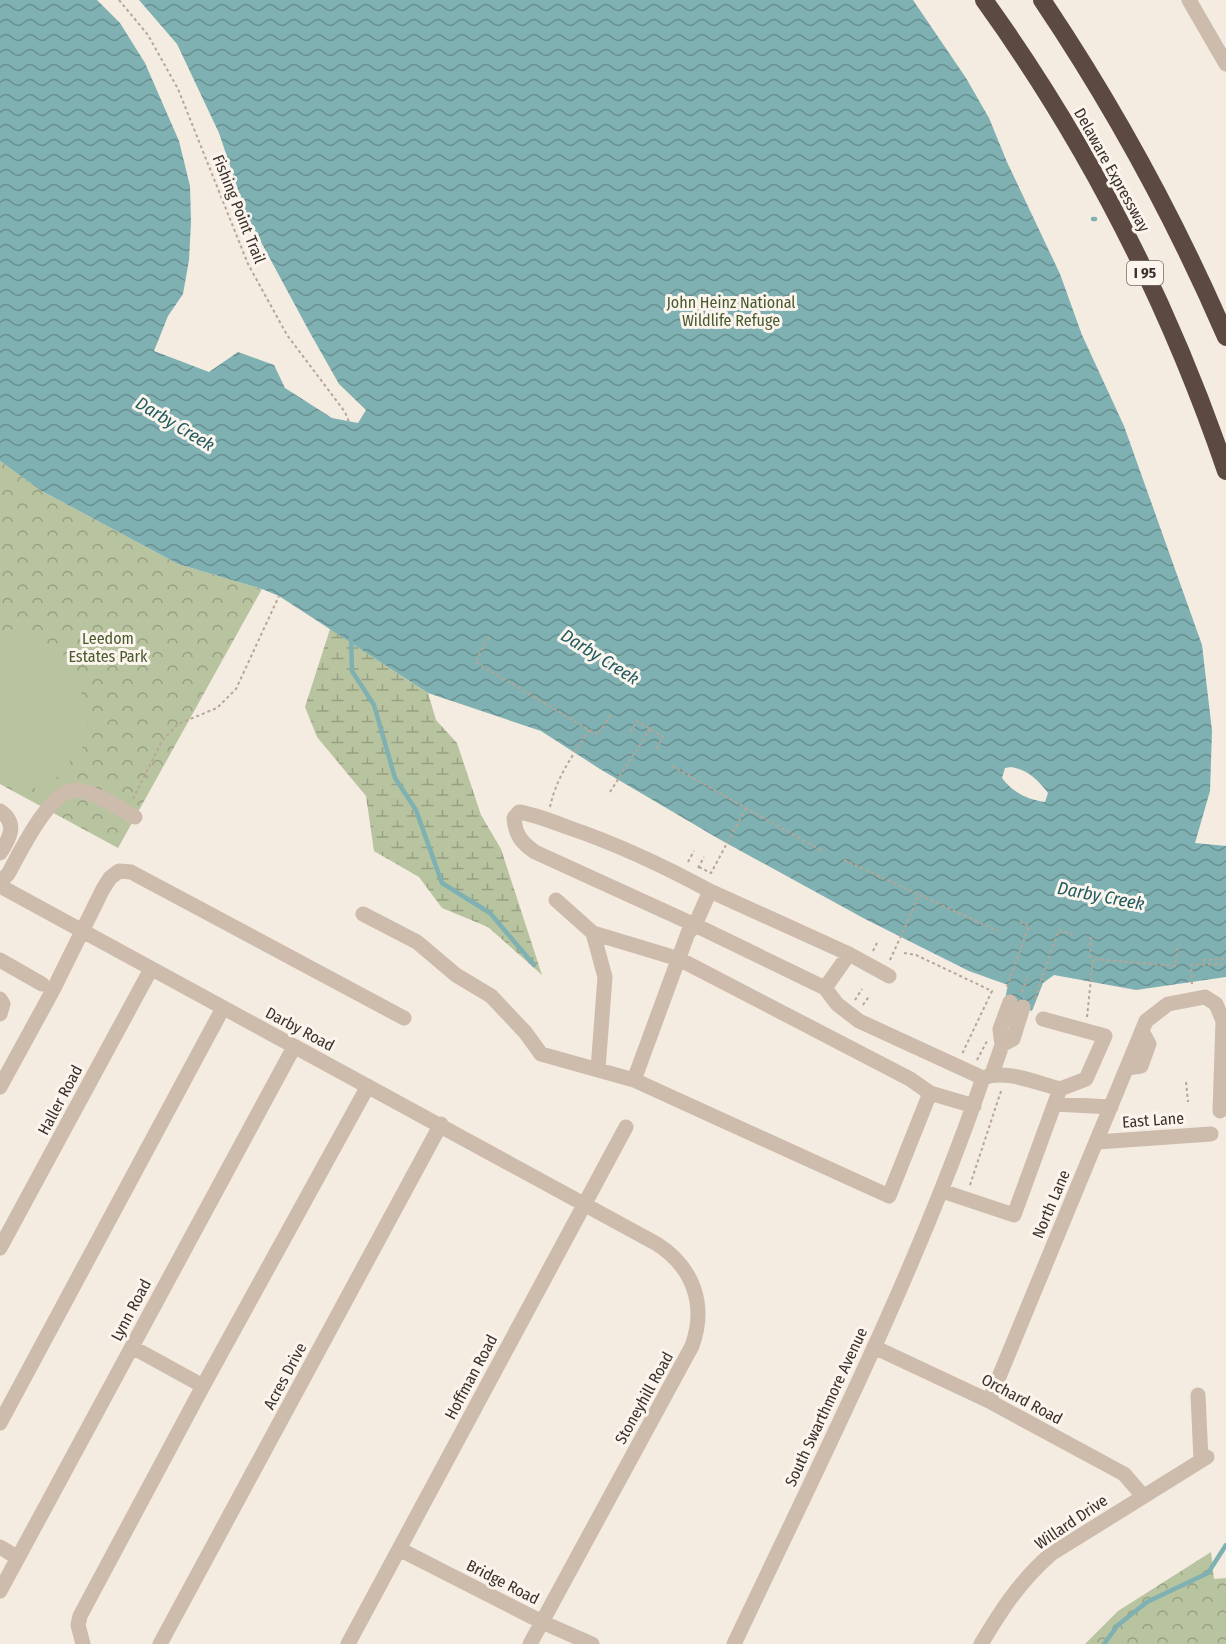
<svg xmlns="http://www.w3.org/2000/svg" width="1226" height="1644" viewBox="0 0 1226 1644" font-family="'Fira Sans Condensed',sans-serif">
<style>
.wetland{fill:url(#wetland-marsh)}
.park{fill:url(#park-crowns)}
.garden{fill:#b8c4a0}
.water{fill:url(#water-waves);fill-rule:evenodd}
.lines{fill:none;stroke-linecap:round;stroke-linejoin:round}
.stream{stroke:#7fb0b2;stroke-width:4.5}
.path{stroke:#b9a596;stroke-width:2;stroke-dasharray:3 3;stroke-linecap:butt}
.minor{stroke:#cdbbac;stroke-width:15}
.highway{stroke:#5c4a42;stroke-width:18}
.labels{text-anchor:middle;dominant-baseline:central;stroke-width:6;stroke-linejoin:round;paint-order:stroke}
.shield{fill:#fbf5ee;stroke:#756b66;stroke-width:1.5}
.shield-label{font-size:15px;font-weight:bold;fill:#3b302b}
.street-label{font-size:16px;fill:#3b302b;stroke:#fbf5ee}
.park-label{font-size:16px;fill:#4a5a2e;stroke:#fbf5ee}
.water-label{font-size:18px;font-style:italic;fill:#1f5a5e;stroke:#fbf5ee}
</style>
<defs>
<pattern id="wetland-marsh" width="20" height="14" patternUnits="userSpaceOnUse" patternTransform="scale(1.5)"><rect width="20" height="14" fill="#b8c4a0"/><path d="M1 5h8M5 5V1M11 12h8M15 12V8" fill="none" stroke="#97a083"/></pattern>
<pattern id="park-crowns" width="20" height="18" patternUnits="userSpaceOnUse" patternTransform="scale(1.5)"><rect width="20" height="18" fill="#b8c4a0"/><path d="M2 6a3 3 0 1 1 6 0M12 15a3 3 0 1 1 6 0" fill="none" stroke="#97a083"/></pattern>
<pattern id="water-waves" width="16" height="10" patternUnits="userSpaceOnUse" patternTransform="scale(1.5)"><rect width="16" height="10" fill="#7fb0b2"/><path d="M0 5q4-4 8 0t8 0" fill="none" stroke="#699091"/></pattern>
</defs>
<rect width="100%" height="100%" fill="#f4ebe1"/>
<path class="wetland" d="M330,629L428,693L436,720L457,743L481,815L501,849L542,975L488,927L442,908L419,877L374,851L366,796L317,737L305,707Z"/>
<path class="park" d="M0,461L40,490L178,564L262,589L118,848L0,784Z
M1211,1552L1214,1579L1226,1578V1644H1085L1118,1611Z"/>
<path class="garden" d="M17,624L70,659L77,670L89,731L85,744L43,793L0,768V643Z"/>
<path class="water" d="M0,0H97L120,23L145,63L179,141L190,186L191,222L189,260L183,294L168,316L154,351L209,372L238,352L274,365L285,388L332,418L358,423L366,410L339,384L309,331L247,216L219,133L177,44L139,0H913L966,78L989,118L1007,162L1060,274L1082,335L1124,426L1202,645L1212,731L1210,791L1195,843L1226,846V977L1136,990L1054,975L1043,983L1032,1011L1005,999L1008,985L969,971L865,919L719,839L600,769L541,731L428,693L279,596L262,589L178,564L40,490L0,461ZM1011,767C1028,770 1037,779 1048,793L1045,802C1028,800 1012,792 1002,778L1005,768Z"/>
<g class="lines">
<path class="stream" d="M1093,219H1095
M351,637L352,671L374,705L395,778L416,810L442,883L490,913L534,965
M1104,1644L1118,1625L1147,1602L1208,1573L1226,1545"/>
<path class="path" d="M119,0L148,35L178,89L248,264L287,335L345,412L349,422
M489,637L475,662L598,735L612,713
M630,732L637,721L663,737L656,749
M672,766L822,851
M610,792L650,729
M133,799L162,741L178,724L217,708L236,689L279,596
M550,807C556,778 573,755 589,730
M844,860L998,931
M688,862L694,851
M699,867L711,873L746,808
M698,868L704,857
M1091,937L1090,958L1093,959
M873,951L877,943
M904,953L916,955L992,991L962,1054
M890,960L920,894
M1203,960L1226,959
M1192,984L1191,965L1226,964
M1007,987L1029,926L1017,921
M1022,992L1028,975
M1035,998L1059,930L1074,935
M855,1000L862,989
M863,1005L870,995
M1087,1017L1093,959L1175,966L1178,945
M977,1060L987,1041
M1186,1082L1188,1102
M970,1185L1001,1091"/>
<path class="minor" d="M1189,0L1226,64
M0,811C18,823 10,838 0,853
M0,882L8,874C20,853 49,790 76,790C92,790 120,809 135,817
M0,886L657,1244C693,1267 707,1305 692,1346L530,1644
M556,900L593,933L679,959L910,1079L930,1093L889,1196L634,1080L688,933L695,925L535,852C522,843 515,835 514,818L519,812C536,815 551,821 567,827C617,844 664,866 710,891
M363,914L417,942L456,975L491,996L525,1032L541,1054L634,1080
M593,933L605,977L598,1069
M849,954L889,976
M0,960L42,984
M825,988L849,954L710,891L695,925L825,988L837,1004L859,1021L983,1078
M0,999L3,1004L0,1014
M1043,1019L1105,1036L1086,1079L1060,1089
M1002,1045L1000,1029L1010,1002
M1127,1068L1141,1066L1149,1044L1142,1031
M992,1074L1002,1045L1013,1039L1023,1007
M0,1087L53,990L103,889L110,878L119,871L131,872L404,1018
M930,1093L974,1106
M1055,1104L1111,1107
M1097,1142L1211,1134
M0,1248L151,969
M132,1347L203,1386
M874,1347L989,1401L1124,1474L1143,1496
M1198,1395L1201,1460
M989,1401L1146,1021L1168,1004L1205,997L1216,1004L1223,1021L1220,1111
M0,1423L223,1008
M0,1547L18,1558
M399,1549L542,1622L592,1644
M0,1591L294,1047
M83,1644L78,1625L80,1616L203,1386L368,1086
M160,1644L441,1124
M348,1644L626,1127
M734,1644C822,1458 916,1273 983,1078C1006,1069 1037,1083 1060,1089L1014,1215L942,1191
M981,1644C1002,1609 1020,1581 1051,1554L1207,1457"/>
<path class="highway" d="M984,0C1087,143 1169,304 1226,471
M1042,0C1114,107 1175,219 1226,337"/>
</g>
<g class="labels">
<rect class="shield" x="1127" y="261" width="36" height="24" rx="4.5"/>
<g class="shield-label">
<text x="1145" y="273">I 95</text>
</g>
<g class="street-label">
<text transform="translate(1112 170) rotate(61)">Delaware Expressway</text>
<text transform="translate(239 209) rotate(68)">Fishing Point Trail</text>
<text transform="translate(300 1029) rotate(28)">Darby Road</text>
<text transform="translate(60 1100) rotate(-62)">Haller Road</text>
<text transform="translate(1153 1120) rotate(-4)">East Lane</text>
<text transform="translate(1051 1204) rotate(-67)">North Lane</text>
<text transform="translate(131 1310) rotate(-62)">Lynn Road</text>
<text transform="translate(285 1376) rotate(-62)">Acres Drive</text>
<text transform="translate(471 1377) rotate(-62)">Hoffman Road</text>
<text transform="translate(644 1398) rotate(-61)">Stoneyhill Road</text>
<text transform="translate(1022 1399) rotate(28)">Orchard Road</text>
<text transform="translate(826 1407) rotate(-65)">South Swarthmore Avenue</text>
<text transform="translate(1071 1522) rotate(-34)">Willard Drive</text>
<text transform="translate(503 1582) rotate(27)">Bridge Road</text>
</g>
<g class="park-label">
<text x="731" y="302">John Heinz National<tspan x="731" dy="18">Wildlife Refuge</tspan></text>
<text x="108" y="638">Leedom<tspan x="108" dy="18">Estates Park</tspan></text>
</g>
<g class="water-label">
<text transform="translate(175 424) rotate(31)">Darby Creek</text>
<text transform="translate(600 657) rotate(32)">Darby Creek</text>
<text transform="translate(1101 896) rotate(11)">Darby Creek</text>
</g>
</g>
</svg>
